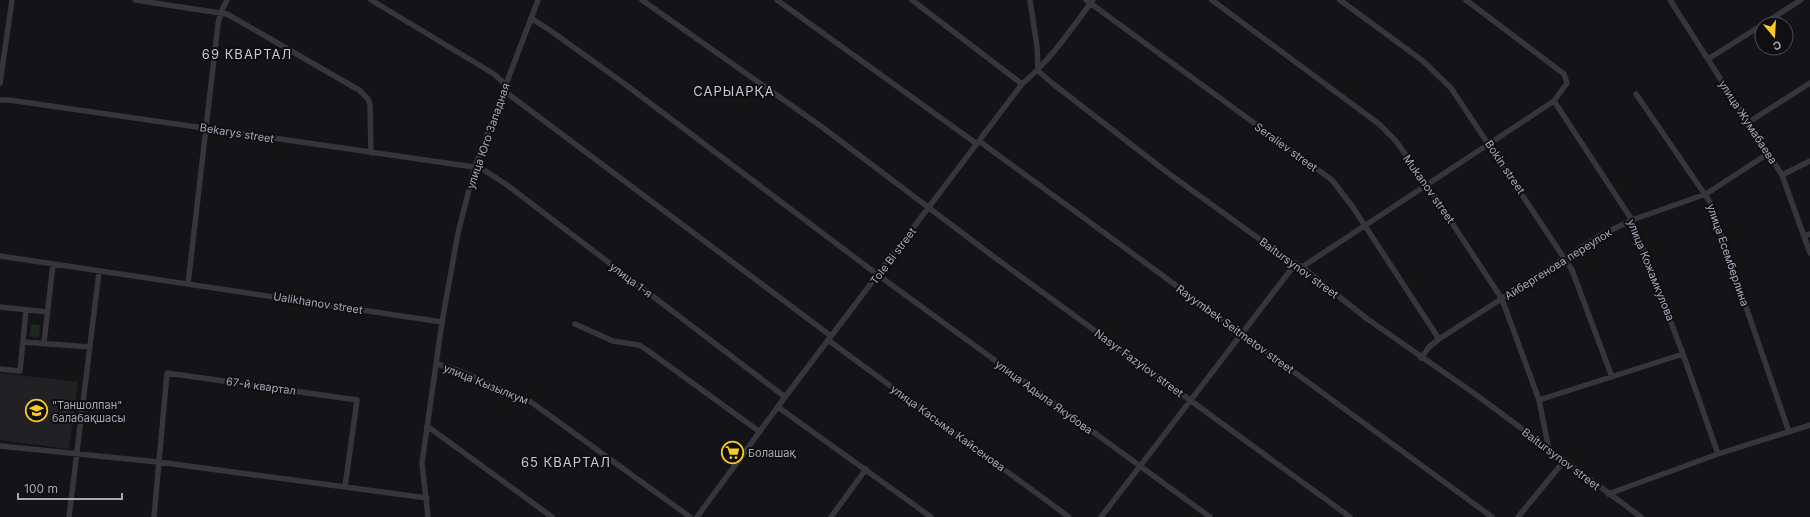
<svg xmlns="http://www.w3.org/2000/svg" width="1810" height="517" viewBox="0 0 1810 517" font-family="Inter,sans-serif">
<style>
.built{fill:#212023}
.green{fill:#1e2620}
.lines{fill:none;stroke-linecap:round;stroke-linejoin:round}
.street{stroke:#35353b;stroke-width:5.5}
.labels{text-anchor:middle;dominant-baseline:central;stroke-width:4;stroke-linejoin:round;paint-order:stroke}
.street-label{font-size:11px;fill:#a5a9b7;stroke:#0f0f11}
.poi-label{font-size:11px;fill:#a5a9b7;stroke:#0f0f11;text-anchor:start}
.quarter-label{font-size:13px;letter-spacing:1px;fill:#c7c9d3;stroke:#0f0f11}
</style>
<rect width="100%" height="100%" fill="#141416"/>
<path class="built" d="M0,373L78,382L69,449L0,440Z"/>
<path class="green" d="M31,324L40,325L39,338L30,337Z"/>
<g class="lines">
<path class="street" d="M135,0L227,14L359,90L368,99L370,105L371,153
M371,0L494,74L505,84
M642,0L822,127L990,254L1350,517
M777,0L977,144
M912,0L1022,84
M1030,0L1037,47L1038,71L1052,83L1168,173L1287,259L1302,267L1366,318L1475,394L1641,517
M1086,0L1332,180L1352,206L1439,339
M1212,0L1379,124L1396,141L1427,185L1502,299L1539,400L1549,450
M1340,0L1423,61L1451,88L1572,270L1612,377
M1670,0L1782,175L1810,253
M531,18L551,31L622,82L878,275L1210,517
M1763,24L1801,0
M1708,59L1762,25
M0,83L12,0
M503,90L831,336
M1636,94L1710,202L1789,432
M0,100H9L481,168L507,185L785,397
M1554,101L1632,220L1683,354L1718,454
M1749,122L1810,83
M979,141L1492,517
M1782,175L1810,161
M1804,236L1810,234
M0,256L442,322
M1302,267L1554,101L1567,83L1564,74L1466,0
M188,284L218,24L221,12L227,0
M0,307L47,312
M575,324L613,341L639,345L647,350L760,432
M828,340L1069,517
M23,342L90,347
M44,343L53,264
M1421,358L1429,347L1439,339L1599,236L1632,220L1706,194L1769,153
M437,364L457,370L531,402L690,517
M0,369L20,371L26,310
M1539,400L1683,354
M778,407L931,517
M427,426L552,517
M0,446L158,462L427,498
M1608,494L1718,454L1810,425
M69,517L99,272
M154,517L167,373L357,400L345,487
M428,517L422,463L442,322L458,233L475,166L538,0
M697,517L785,397L1022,84C1051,60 1071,29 1093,0
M831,517L866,469
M1101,517L1296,263
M1518,517L1564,461"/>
</g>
<defs>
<symbol id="school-ring" viewBox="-11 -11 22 22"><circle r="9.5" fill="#0f0f11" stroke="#f8c92a" stroke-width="1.5"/><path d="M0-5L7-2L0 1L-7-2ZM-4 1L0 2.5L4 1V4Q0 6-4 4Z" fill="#f8c92a"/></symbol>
<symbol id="supermarket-ring" viewBox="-11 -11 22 22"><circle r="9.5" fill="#0f0f11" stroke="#f8c92a" stroke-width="1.5"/><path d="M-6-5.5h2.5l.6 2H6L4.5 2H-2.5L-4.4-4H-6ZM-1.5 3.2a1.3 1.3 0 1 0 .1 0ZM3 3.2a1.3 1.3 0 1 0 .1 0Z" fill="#f8c92a"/></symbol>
</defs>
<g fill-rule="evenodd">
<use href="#school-ring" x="24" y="398" width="25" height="25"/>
<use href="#supermarket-ring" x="720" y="440" width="25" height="25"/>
</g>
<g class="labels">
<g class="street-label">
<text transform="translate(1748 122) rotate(57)">улица Жумабаева</text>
<text transform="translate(237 133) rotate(9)">Bekarys street</text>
<text transform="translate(488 136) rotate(-71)">улица Юго Западная</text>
<text transform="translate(1286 147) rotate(36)">Seraliev street</text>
<text transform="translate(1505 167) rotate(56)">Bokin street</text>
<text transform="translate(1429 189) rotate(55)">Mukanov street</text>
<text transform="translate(1728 255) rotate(71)">улица Есемберлина</text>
<text transform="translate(893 256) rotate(-53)">Tole Bi street</text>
<text transform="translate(1558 264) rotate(-32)">Айбергенова переулок</text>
<text transform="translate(1299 268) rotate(36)">Baitursynov street</text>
<text transform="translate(1651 270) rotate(68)">улица Кожамкулова</text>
<text transform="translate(631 280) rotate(37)">улица 1-я</text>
<text transform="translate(318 303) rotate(9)">Ualikhanov street</text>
<text transform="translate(1235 329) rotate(36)">Rayymbek Seitmetov street</text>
<text transform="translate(1139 363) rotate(36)">Nasyr Fazylov street</text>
<text transform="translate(486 384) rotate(22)">улица Кызылкум</text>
<text transform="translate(261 386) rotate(8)">67-й квартал</text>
<text transform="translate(1044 397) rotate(36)">улица Адыла Якубова</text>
<text transform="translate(948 428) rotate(36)">улица Касыма Кайсенова</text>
<text transform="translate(1561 459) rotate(37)">Baitursynov street</text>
</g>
<g class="poi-label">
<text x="52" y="405">"Таншолпан"<tspan x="52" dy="13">балабақшасы</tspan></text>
<text x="748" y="453">Болашақ</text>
</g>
<g class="quarter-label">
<text x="247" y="54">69 КВАРТАЛ</text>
<text x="734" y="91">САРЫАРҚА</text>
<text x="566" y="462">65 КВАРТАЛ</text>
</g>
</g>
<g transform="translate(1774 36) rotate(162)"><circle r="19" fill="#0f0f11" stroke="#4b4d53"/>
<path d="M0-3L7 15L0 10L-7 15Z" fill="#f8c92a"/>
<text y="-6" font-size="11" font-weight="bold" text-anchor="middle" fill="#a5a9b7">С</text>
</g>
<path d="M18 493v6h104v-6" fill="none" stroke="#a5a9b7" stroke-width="2"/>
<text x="24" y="493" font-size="12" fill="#a5a9b7" stroke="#0f0f11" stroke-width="3" paint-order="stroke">100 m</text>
</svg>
